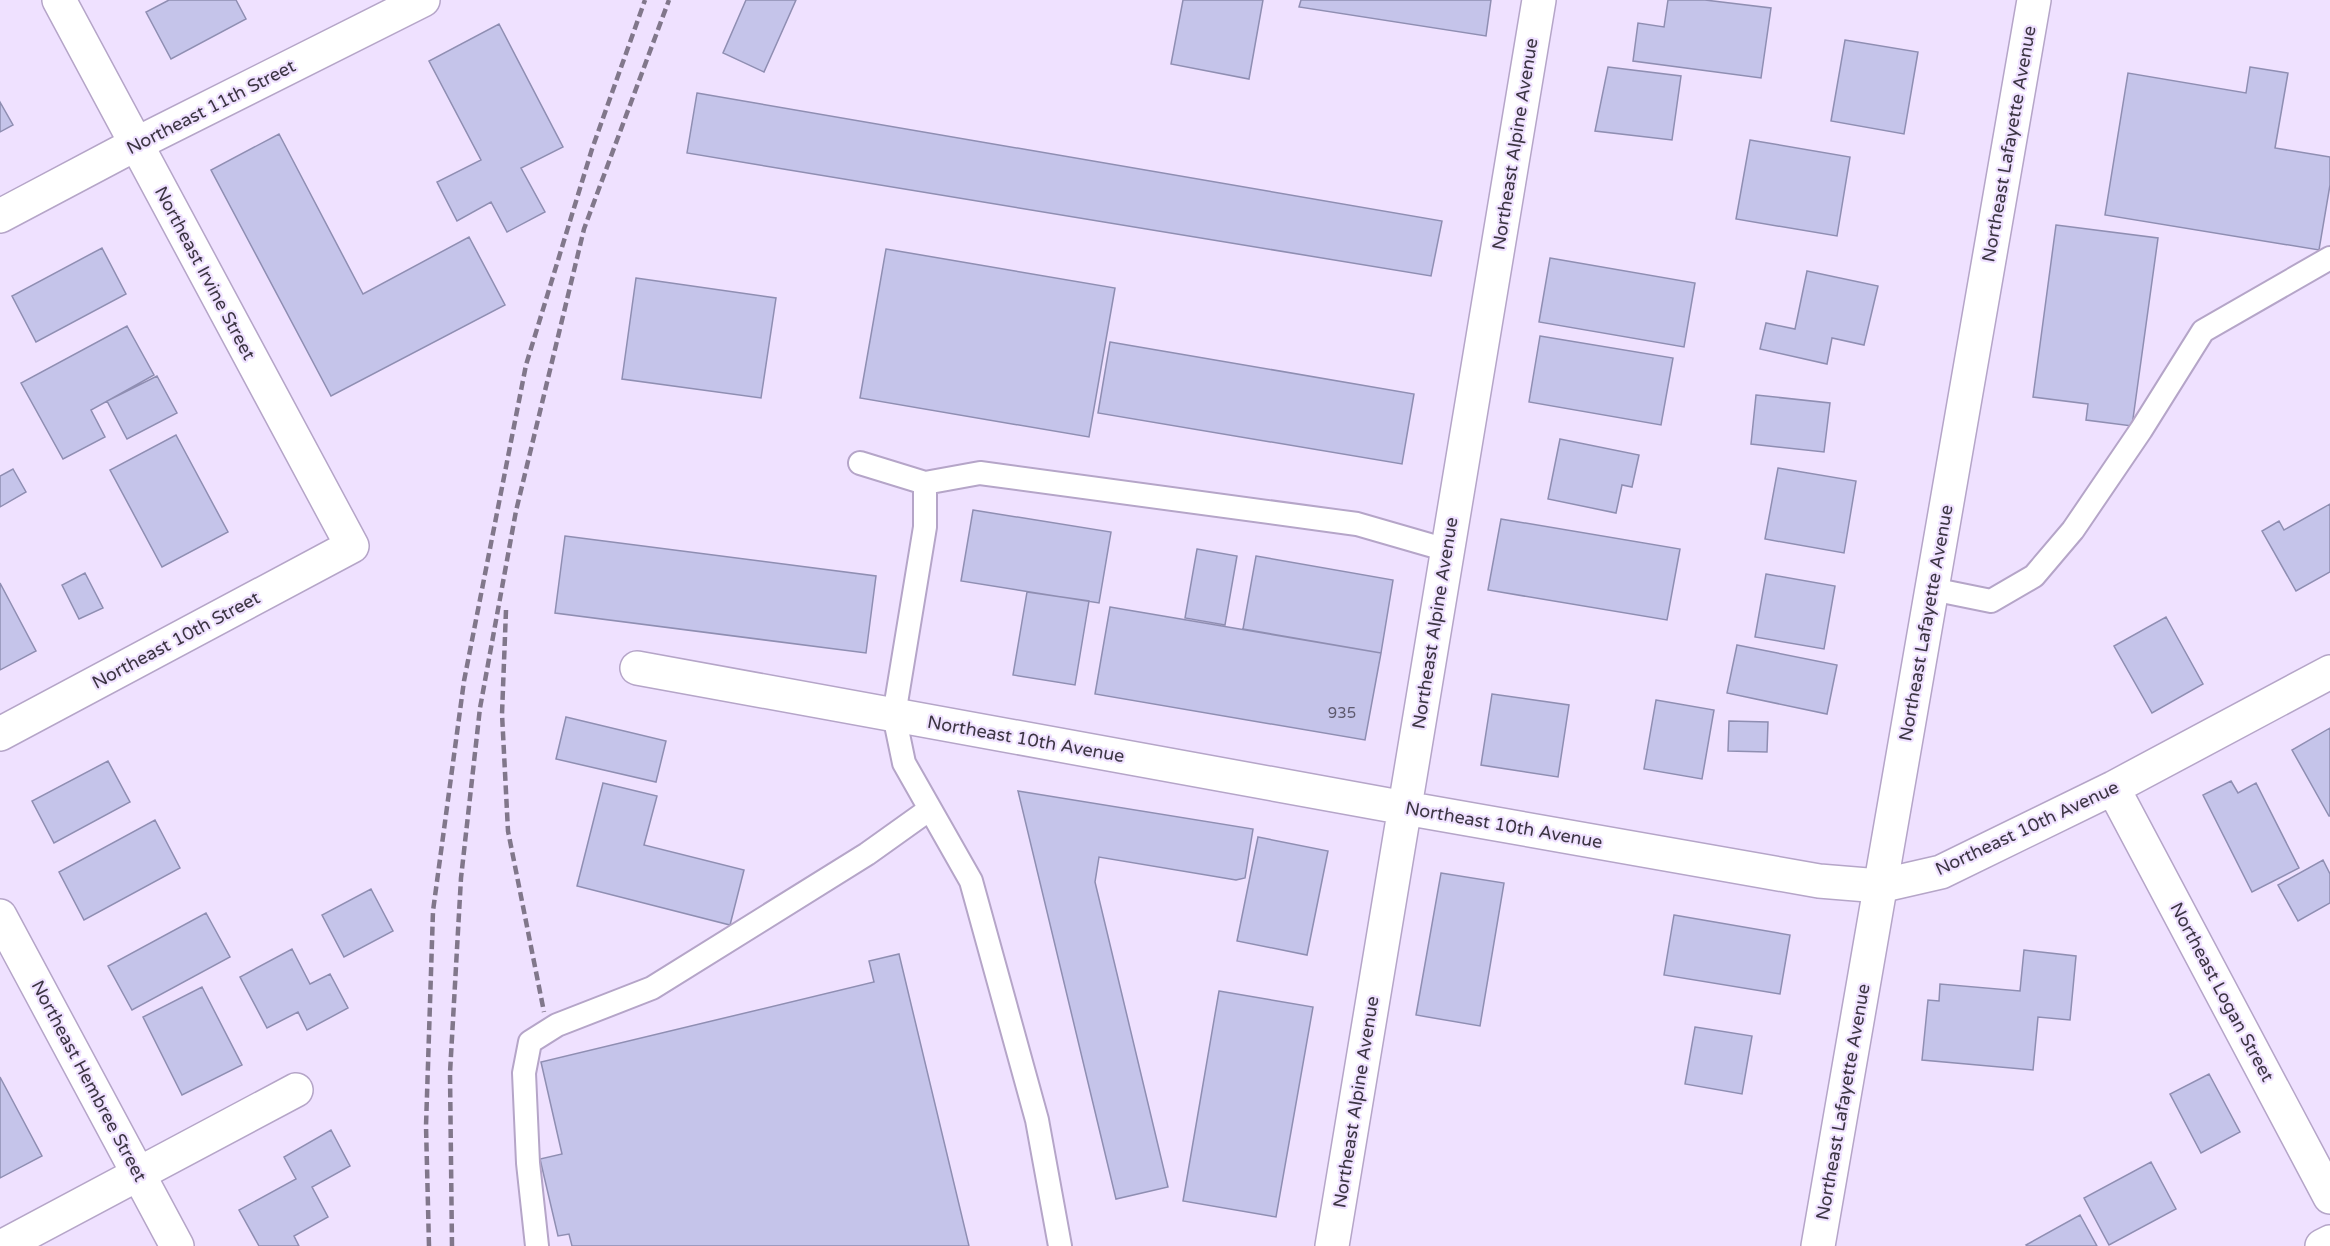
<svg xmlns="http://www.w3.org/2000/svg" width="2330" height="1246" viewBox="0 0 2330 1246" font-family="'Varela Round',sans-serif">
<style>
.building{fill:#c5c4ea;stroke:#8f8eb2;stroke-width:1.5}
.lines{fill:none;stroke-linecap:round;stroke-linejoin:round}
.service-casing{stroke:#b5a5c8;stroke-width:26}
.minor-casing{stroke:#b5a5c8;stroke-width:36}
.secondary-casing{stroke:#b5a5c8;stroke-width:36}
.service{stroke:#fff;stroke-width:22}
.minor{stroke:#fff;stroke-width:33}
.secondary{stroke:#fff;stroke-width:33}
.rail{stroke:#81778b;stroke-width:4.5;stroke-dasharray:9 4.5;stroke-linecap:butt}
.labels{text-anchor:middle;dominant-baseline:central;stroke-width:4.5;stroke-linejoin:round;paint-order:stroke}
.number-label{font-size:15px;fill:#5e596d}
.street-label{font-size:18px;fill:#3c3543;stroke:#efe1ff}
</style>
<rect width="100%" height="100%" fill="#efe1ff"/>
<path class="building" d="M169,0H236L246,19L171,59L146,12Z
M746,0H796L764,72L723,53Z
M1183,0H1263L1249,79L1171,64Z
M1301,0H1491L1486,36L1299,7Z
M1668,0H1705L1771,8L1761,78L1633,61L1638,23L1664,27Z
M499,24L563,147L521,168L545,212L507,232L491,202L457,221L437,182L481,160L429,61Z
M1845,40L1918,52L1904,134L1831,121Z
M1608,67L1681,76L1672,140L1595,131Z
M2250,67L2288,73L2275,148L2330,157V185L2319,250L2105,215L2128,73L2246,93Z
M697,93L1442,221L1431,276L687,153Z
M0,102L13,125L0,132Z
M279,134L363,294L469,237L505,305L331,396L211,170Z
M1750,140L1850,157L1837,236L1736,219Z
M2056,225L2158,238L2132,426L2086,420L2088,404L2033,397Z
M102,248L126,294L36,342L12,296Z
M886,249L1115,288L1089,437L860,398Z
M1550,258L1695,283L1684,347L1539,322Z
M1807,271L1878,286L1864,345L1832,338L1827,364L1760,349L1766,323L1795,329Z
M636,278L776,298L761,398L622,379Z
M127,326L154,375L91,410L105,437L63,459L21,383Z
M1540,336L1673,358L1661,425L1529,402Z
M1110,342L1414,394L1402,464L1098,413Z
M157,376L177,413L127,439L107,401Z
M1756,395L1830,403L1824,452L1751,444Z
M176,435L228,532L162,567L110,470Z
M1560,439L1639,455L1632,487L1622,485L1616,513L1548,499Z
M1778,468L1856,481L1844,553L1765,539Z
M13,469L26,492L0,507V476Z
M2330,504V572L2296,591L2262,531L2279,521L2284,530Z
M973,510L1111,532L1099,603L961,581Z
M1501,519L1680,549L1667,620L1488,590Z
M565,536L876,576L866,653L555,613Z
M1197,549L1237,556L1225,625L1185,618Z
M1256,556L1393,580L1381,653L1243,629Z
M85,573L103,608L79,619L62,585Z
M1766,574L1835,586L1824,649L1755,637Z
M0,583L36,651L0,670Z
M1027,592L1089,601L1075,685L1013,675Z
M1110,607L1381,653L1365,740L1095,694Z
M2166,617L2203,684L2152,713L2114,646Z
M1737,645L1837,665L1827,714L1727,693Z
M1492,694L1569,705L1558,777L1481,765Z
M1656,700L1714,710L1702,779L1644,769Z
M566,717L666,741L656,782L556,759Z
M1729,721L1768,722L1767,752L1728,751Z
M2330,728V816H2329L2292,750Z
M108,761L130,802L54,843L32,801Z
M2231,781L2238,793L2256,783L2299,868L2252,892L2203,795Z
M603,783L657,796L644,845L744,870L730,925L577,886Z
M1018,791L1253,829L1245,878L1236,880L1099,857L1095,882L1168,1187L1116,1199Z
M155,820L180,868L84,920L59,872Z
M1258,837L1328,851L1307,955L1237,941Z
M2323,860L2330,874V903L2298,921L2278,885Z
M1441,873L1504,883L1480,1026L1416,1015Z
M371,889L393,931L344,957L322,915Z
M206,913L230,957L132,1010L108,966Z
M1674,915L1790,935L1780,994L1664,975Z
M292,949L310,984L330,974L348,1008L307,1030L298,1012L267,1028L240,977Z
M2024,950L2076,956L2070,1020L2038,1017L2033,1070L1922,1060L1928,1000L1939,1001L1940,984L2020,991Z
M899,954L969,1246H572L569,1234L558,1236L540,1159L562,1154L541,1062L874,982L869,961Z
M202,987L242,1065L182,1095L143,1017Z
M1219,991L1313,1007L1276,1217L1183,1201Z
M1695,1027L1752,1036L1742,1094L1685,1084Z
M2209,1074L2240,1132L2201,1153L2170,1094Z
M0,1077L42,1156L0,1178Z
M331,1130L350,1166L312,1187L328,1217L294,1236L299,1246H259L239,1210L296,1179L284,1157Z
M2151,1162L2176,1209L2109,1245L2084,1198Z
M2080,1215L2097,1246H2027L2026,1245Z"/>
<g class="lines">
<defs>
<path id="service" d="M860,463L925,483V527L894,715L904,763L971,881L1037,1120L1060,1246
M925,483L980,473L1357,524L1447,550
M1932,589L1991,601L2034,576L2073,530L2141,430L2203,331L2330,258
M537,1246L528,1163L524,1073L530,1042L557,1025L652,988L867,854L930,809"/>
<path id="minor" d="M0,216L136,144L423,0
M637,668L1405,808L1819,881L1880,886L1941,872L2113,788L2330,672
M0,734L352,546L59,0
M2113,788L2330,1197
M0,916L177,1246
M3,1246L296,1090
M1332,1246L1539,0
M2322,1246L2330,1242"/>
<path id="secondary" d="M1818,1246L2034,0"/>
</defs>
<use href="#service" class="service-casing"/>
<use href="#minor" class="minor-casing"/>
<use href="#secondary" class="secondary-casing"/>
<use href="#service" class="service"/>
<use href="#minor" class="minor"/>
<use href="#secondary" class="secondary"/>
<path class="rail" d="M506,610L502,714L508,831L544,1012
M429,1246L426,1126L433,911L464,681L526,365L592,149L645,0
M452,1246L450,1073L461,878L480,708L516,511L584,229L669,0"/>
</g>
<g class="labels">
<g class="number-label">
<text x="1342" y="713">935</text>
</g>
<g class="street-label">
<text transform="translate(211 107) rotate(-27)">Northeast 11th Street</text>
<text transform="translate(1515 144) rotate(-81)">Northeast Alpine Avenue</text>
<text transform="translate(2009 144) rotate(-80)">Northeast Lafayette Avenue</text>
<text transform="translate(205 273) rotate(62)">Northeast Irvine Street</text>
<text transform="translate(1435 623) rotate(-81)">Northeast Alpine Avenue</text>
<text transform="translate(1926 623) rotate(-80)">Northeast Lafayette Avenue</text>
<text transform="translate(176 640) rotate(-28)">Northeast 10th Street</text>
<text transform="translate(1026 739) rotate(10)">Northeast 10th Avenue</text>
<text transform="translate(1504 825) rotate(10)">Northeast 10th Avenue</text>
<text transform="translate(2027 828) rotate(-25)">Northeast 10th Avenue</text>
<text transform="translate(2222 992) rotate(62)">Northeast Logan Street</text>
<text transform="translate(89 1081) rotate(62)">Northeast Hembree Street</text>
<text transform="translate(1356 1102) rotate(-81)">Northeast Alpine Avenue</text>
<text transform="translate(1843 1102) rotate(-80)">Northeast Lafayette Avenue</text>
</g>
</g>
</svg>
